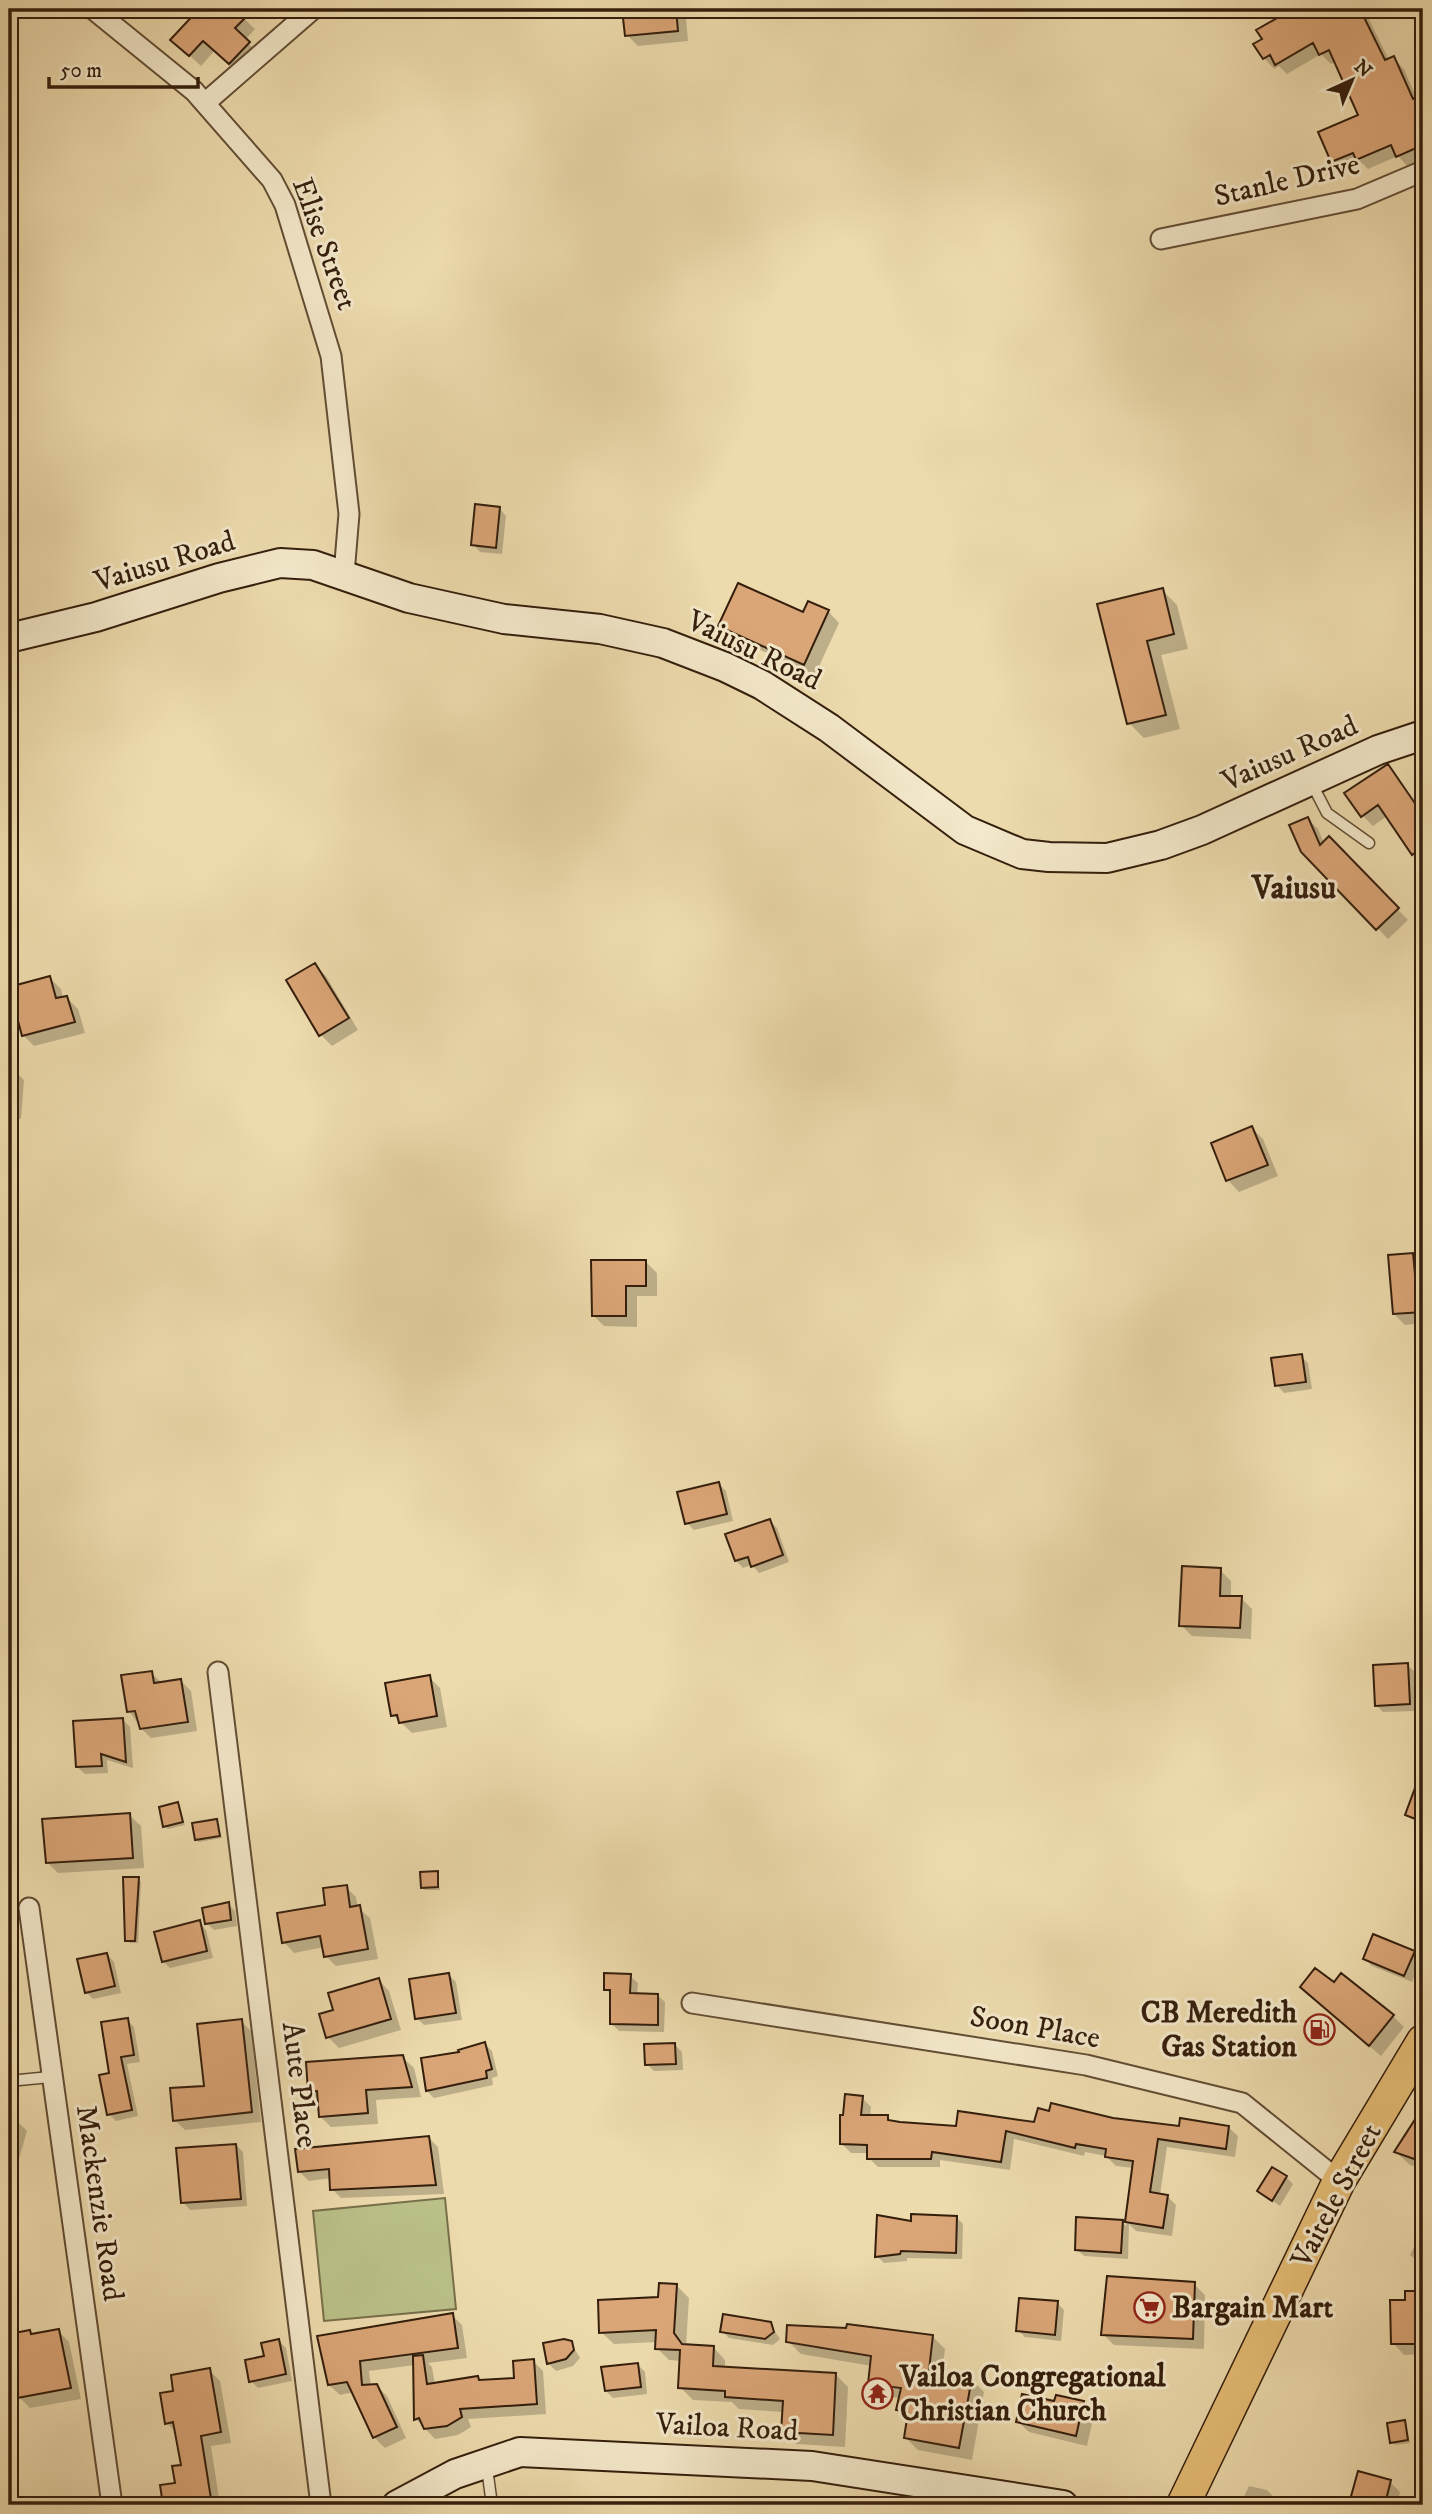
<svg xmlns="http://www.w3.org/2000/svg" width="1432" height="2514" viewBox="0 0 1432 2514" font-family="'IM FELL DW Pica',serif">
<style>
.green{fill:#bac088;stroke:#776f4a;stroke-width:2}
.shadow{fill:#0003}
.building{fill:#daa577;stroke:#341e0c;stroke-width:2}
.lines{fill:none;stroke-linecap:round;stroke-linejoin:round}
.lane-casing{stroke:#624d34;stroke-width:13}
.street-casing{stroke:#624d34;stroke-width:23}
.secondary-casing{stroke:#341e0c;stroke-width:32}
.primary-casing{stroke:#341e0c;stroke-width:35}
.lane{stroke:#f3e8ca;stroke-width:10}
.street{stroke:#f3e8ca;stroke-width:19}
.secondary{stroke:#f3e8ca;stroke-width:28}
.primary{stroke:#e6be76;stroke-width:32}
.labels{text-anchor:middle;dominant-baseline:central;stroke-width:6;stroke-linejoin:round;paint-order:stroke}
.street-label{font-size:30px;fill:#341e0c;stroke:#f3e8ca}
.poi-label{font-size:30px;font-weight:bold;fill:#341e0c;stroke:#f3e8ca;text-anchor:start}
.quarter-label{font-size:33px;font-weight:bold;fill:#341e0c;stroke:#f3e8ca}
</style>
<rect width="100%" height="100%" fill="#eddbad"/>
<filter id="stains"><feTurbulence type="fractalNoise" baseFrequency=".00286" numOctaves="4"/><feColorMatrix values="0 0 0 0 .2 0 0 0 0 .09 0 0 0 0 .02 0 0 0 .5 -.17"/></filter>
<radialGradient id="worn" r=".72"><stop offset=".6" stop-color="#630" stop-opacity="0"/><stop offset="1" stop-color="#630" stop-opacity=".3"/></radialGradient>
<path class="green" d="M445,2198L456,2309L324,2321L313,2211Z"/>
<path class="shadow" d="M201,9H234L255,29L245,40L259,54L241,74L215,50L201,66L173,40Z
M624,9H699L700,16L686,18L688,41L638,46L627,35Z
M1300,9H1364L1389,60L1393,58L1404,69L1417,99L1423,96V160L1408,167L1398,156L1368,169L1362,163L1343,172L1333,161L1360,116L1336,62L1331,64L1321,54L1287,74L1279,66L1274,69L1264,58V40L1259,30Z
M499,508L506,516L502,554L480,552L473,544Z
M1162,590L1177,605L1188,649L1161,655L1180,729L1144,738L1129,723L1099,606Z
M828,611L839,623L815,675L732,637L721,626Z
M1388,766L1423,813V865L1387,816L1373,826L1362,815Z
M1308,819L1318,829L1324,843L1329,839L1408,920L1388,939L1302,849Z
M1417,926L1423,927V954L1414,945Z
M315,965L326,976L358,1030L332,1046L321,1035L288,981Z
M50,978L61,989L63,999L67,998L78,1009L85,1033L34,1046L23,1035Z
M9,1072L17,1073L24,1080L21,1119L9,1118Z
M1252,1128L1263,1139L1278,1176L1239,1192L1228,1180L1213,1144Z
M1413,1255L1423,1266V1323L1405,1325L1394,1314Z
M646,1262L657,1273V1296H637V1327L604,1326L593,1315Z
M1301,1356L1308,1363L1312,1389L1284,1393L1277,1385Z
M719,1484L726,1491L733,1521L694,1530L687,1523Z
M770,1521L777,1528L789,1562L759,1573L752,1565L743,1568L736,1561Z
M1220,1570L1231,1581V1598H1241L1252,1609L1251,1639L1192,1636L1181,1625Z
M1407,1665L1415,1672L1416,1711L1383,1712L1376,1705Z
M151,1673L161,1682L181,1681L191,1691L197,1731L151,1738L141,1728L129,1711Z
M429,1677L440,1688L447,1727L412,1733L393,1715Z
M123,1720L130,1727L133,1768L107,1760L108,1773L85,1774L77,1767Z
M1416,1789L1423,1792V1827L1407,1814Z
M177,1804L185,1825L168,1829L165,1826Z
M129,1815L141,1826L144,1868L58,1873L47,1862Z
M216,1821L222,1838L199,1842L196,1839Z
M437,1873L440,1890H425L422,1887Z
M138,1879L141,1882L138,1943H130L126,1940Z
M346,1887L356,1897L358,1908L370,1918L378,1959L336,1966L326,1956L324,1947L294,1953L284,1942Z
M228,1904L235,1911L237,1926L214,1930L207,1923Z
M199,1922L206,1930L213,1958L170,1968L163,1961Z
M1414,1953L1421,1960L1412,1982L1372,1966L1365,1959Z
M107,1954L114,1962L121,1993L93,1999L86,1992Z
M449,1975L456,1982L462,2020L424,2025L417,2018Z
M630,1976L638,1983L637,1995H657L665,2002L664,2032L619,2031L612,2024V1996L606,1989Z
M378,1979L389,1991L401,2030L339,2048L328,2037L335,2011Z
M1318,2002L1393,2016L1404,2027L1381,2056Z
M127,2020L134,2027L140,2062L127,2064L138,2116L116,2121L109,2114L111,2074Z
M241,2021L251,2031L261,2122L185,2130L175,2120L206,2088Z
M485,2044L492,2051L498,2076L492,2078L493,2085L434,2098L427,2091L461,2054Z
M675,2045L682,2052L683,2070L654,2071L647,2064Z
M402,2057L414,2068L421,2097L376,2100L378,2124L331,2127L320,2116L319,2100L310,2091Z
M862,2098L871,2107L870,2117H887L893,2123L957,2128L1112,2119L1180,2128L1228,2127L1238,2136L1235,2157L1167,2147L1160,2195L1167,2196L1176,2205L1172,2236L1136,2231L1129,2224L1128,2259L1084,2256L1076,2249L1122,2222L1126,2226L1134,2168L1116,2166L1106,2156L1085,2152L1084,2156L1014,2139L1010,2170L940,2160V2167H878L869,2158V2153H851L841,2143Z
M1423,2110V2169L1410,2165L1396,2152Z
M9,2117L16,2120L27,2131L15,2173L9,2172Z
M429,2138L438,2147L444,2194L341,2198L332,2189L331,2178L309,2181L299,2171Z
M236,2145L243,2152L247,2206L190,2210L183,2202Z
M1286,2177L1293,2184L1280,2206L1259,2191Z
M956,2217L963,2224L962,2259L907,2258V2261L884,2263L877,2256L912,2223Z
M1422,2231L1423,2232V2265L1410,2255Z
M1194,2284L1205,2295L1204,2349L1114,2345L1103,2334Z
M676,2285L689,2298L686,2346L713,2347L725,2360V2368L836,2375L848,2387L845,2447L796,2444L783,2431L784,2412L739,2409L732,2402L693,2400L680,2387L682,2361L669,2360L657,2348V2342L614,2344L601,2332L660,2299Z
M1407,2293H1423V2354L1404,2355L1393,2343L1407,2302Z
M1057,2303L1064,2310L1061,2341L1025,2337L1018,2330Z
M452,2315L462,2325L467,2358L428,2363L432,2367L435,2385L478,2378L482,2382L516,2380L533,2361L543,2371L546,2414L468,2419L471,2427L458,2435L435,2439L416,2419L415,2365L369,2371L371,2386H376L387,2396L406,2438L385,2448L374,2437L354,2392L340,2395L329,2385L319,2337Z
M770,2324L780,2339L773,2345L729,2338L722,2331Z
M58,2331L69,2342L81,2399L30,2408L19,2397L9,2336Z
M932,2336L945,2349L942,2374L971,2379L984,2392L972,2460L918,2450L905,2437L909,2420L898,2410L900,2398L883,2396L870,2383L872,2366L801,2354L788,2341Z
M279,2341L286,2348L292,2381L258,2388L251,2381Z
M571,2343L580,2358L573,2366L556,2371L549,2364Z
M637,2364L645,2372L647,2394L613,2398L606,2391Z
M209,2370L220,2381L231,2443L211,2446L220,2505H165L162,2486L177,2484L183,2466L177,2433L167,2423L176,2392Z
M1056,2403H1083L1094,2414L1087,2446L1029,2432L1017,2421Z
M1404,2422L1410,2443L1395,2445L1392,2442Z
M1359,2473L1390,2482L1400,2492L1397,2505H1350Z
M1249,2486L1267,2490L1276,2499L1274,2505H1240Z"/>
<path class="building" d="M199,9H236L246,17L235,28L250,42L229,64L203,41L189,56L170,40Z
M622,9H676L678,31L625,36Z
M1293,9H1360L1385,60L1394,56L1413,99L1423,94V145L1396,157L1391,145L1356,160L1353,153L1331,162L1318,132L1358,115L1329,50L1319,55L1313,43L1275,65L1270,55L1263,59L1253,44L1262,39L1256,30Z
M475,504L500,507L496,548L471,545Z
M738,583L803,612L808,601L829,610L804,665L718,626Z
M1163,588L1174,634L1147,641L1166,715L1127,724L1097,604Z
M1388,764L1423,815V847L1412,855L1378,805L1361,817L1344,793Z
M1308,817L1320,845L1329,836L1399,908L1376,930L1301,852L1289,825Z
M315,963L349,1018L319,1036L286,980Z
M50,976L56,998L67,996L75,1022L22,1036L9,987Z
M1252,1126L1268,1165L1226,1181L1211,1143Z
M1413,1253L1416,1285H1423V1312L1393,1314L1388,1255Z
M591,1260H646V1286H626V1316H592Z
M1302,1354L1306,1382L1275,1386L1271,1358Z
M719,1482L727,1514L685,1524L677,1492Z
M770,1519L783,1555L751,1567L748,1557L735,1561L725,1534Z
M1182,1566L1221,1568L1220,1596H1242L1240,1628L1179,1626Z
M1408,1663L1410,1704L1375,1706L1373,1665Z
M152,1671L154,1683L181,1679L188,1722L140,1729L135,1711L127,1712L121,1675Z
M430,1675L437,1716L399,1723L397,1715L391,1716L385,1683Z
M123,1718L126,1762L101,1754L102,1766L76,1767L73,1721Z
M1422,1769L1423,1770V1822L1405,1815Z
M178,1802L183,1822L163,1827L159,1807Z
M130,1813L133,1858L46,1863L42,1819Z
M217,1819L220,1836L195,1840L192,1823Z
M438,1871V1887L421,1888L420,1872Z
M123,1877H139L135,1941H125Z
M347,1885L350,1907L360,1905L368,1949L324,1957L320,1936L282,1943L277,1913L325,1905L323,1888Z
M229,1902L231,1920L205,1924L202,1908Z
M200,1920L207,1951L162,1962L154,1932Z
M1373,1934L1415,1951L1404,1976L1363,1959Z
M107,1953L115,1986L85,1993L77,1959Z
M1315,1968L1334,1982L1341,1973L1394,2015L1369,2046L1300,1987Z
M449,1973L456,2013L415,2019L409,1979Z
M604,1973L631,1974L630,1993L658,1994V2025L610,2024V1990H604Z
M379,1978L391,2019L326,2038L319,2014L333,2010L328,1993Z
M128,2018L134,2055L121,2057L132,2110L107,2115L99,2075L109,2073L101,2022Z
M242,2019L252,2112L173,2121L170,2088L204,2086L197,2024Z
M485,2042L492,2069L486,2071L487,2078L426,2091L421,2058L459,2052L458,2050Z
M675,2043L676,2064L645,2065L644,2044Z
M403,2055L412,2087L366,2090L368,2113L319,2117L317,2091L308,2092L306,2062Z
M845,2094L863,2096L861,2115H888V2120L900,2122L956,2126L958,2111L1034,2122L1038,2108L1049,2111L1051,2103L1113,2118L1179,2126L1180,2118L1229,2126L1226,2149L1158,2139L1150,2192L1168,2195L1163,2228L1125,2222L1133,2161L1105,2157L1106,2149L1076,2144L1075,2148L1006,2131L1001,2162L932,2152L931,2159H867V2145L840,2144V2115H843Z
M1423,2107V2162L1394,2152Z
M429,2136L436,2185L330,2190L329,2169L298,2172L295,2149Z
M236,2144L241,2199L181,2203L176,2148Z
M1272,2167L1287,2176L1272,2201L1257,2191Z
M911,2214L957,2216L956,2253L901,2251L900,2254L875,2257L877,2215L911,2221Z
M1076,2217L1123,2220L1121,2253L1075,2250Z
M1107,2276L1195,2282L1193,2339L1101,2335Z
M659,2283L677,2284L674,2333L682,2344L714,2346L713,2366L836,2373L833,2435L781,2432L783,2401L725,2397V2391L678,2388L680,2350L655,2349L656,2330L599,2333L598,2300L658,2297Z
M1405,2291H1423V2344H1391L1390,2300H1405Z
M1019,2298L1058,2301L1055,2335L1016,2331Z
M453,2313L458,2348L360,2361L362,2385L377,2384L397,2427L373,2438L347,2382L328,2385L317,2336Z
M723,2314L771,2322L774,2332L765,2339L720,2332Z
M847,2324L933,2335L929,2370L972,2378L959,2448L904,2438L908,2412L896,2410L901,2388L868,2384L871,2356L786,2342L787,2325L846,2328Z
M59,2329L71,2388L17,2398L9,2334L30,2330L31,2334Z
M279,2339L286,2374L249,2382L245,2360L264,2356L261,2343Z
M564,2339L572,2341L574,2350L566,2359L547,2364L543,2343Z
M423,2355L427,2384L478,2376L479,2380L514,2378L513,2361L534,2359L537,2404L460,2409L462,2417L447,2426L424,2429L419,2418L414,2420L413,2356Z
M638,2363L641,2387L605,2391L601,2367Z
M210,2368L221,2432L201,2436L212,2505H163L160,2485L175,2483L172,2466L181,2465L173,2422L165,2424L160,2393L173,2391L171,2375Z
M1022,2394L1054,2401L1056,2395L1084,2401L1076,2436L1016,2422Z
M1405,2420L1408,2440L1390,2443L1387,2423Z
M1358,2471L1391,2480L1386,2500L1379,2498L1376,2505L1350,2500Z"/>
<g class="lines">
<defs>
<path id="lane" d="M1312,784L1327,813L1369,843
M9,2081L50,2077
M487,2468L492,2505"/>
<path id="street" d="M93,9L194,91L272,180L285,205L331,356L349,514L344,574
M205,103L313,9
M1161,239L1357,199L1423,171
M218,1672L321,2505
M29,1908L112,2505
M692,2003L1086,2065L1242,2103L1339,2181"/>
<path id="secondary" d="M9,638L96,617L219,578L280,563L313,565L409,598L504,619L600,629L663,643L725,667L762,685L829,728L965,830L1022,854L1049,857L1107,858L1161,845L1202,830L1378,750L1423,735
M397,2505L455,2474L520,2452L812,2466L1063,2505"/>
<path id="primary" d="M1183,2505L1339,2181L1423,2041"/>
</defs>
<use href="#lane" class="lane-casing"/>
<use href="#street" class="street-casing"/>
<use href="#secondary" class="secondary-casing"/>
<use href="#primary" class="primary-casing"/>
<use href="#lane" class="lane"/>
<use href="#street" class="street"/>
<use href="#secondary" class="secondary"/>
<use href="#primary" class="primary"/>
</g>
<defs>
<symbol id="fuel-ring" viewBox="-11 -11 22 22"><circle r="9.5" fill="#f3e8ca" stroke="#8f2418" stroke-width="1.5"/><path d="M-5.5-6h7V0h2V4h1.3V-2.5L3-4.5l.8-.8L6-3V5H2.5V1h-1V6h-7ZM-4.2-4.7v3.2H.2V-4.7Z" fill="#8f2418"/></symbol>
<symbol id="supermarket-ring" viewBox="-11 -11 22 22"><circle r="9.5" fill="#f3e8ca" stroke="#8f2418" stroke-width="1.5"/><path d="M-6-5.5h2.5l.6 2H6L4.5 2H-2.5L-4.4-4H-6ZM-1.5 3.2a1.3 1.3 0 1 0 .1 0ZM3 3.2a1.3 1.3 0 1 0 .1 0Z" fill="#8f2418"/></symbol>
<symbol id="temple-ring" viewBox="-11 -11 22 22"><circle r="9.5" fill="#f3e8ca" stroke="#8f2418" stroke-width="1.5"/><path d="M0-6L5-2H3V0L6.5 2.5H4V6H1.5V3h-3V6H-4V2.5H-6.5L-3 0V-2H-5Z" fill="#8f2418"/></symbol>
</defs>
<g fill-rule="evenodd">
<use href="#fuel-ring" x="1302" y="2012" width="35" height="35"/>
<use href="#supermarket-ring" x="1132" y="2290" width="35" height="35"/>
<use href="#temple-ring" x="860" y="2376" width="35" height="35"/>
</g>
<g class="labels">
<g class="street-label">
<text transform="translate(1287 181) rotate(-13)">Stanle Drive</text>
<text transform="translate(324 244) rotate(70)">Elise Street</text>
<text transform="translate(165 562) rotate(-17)">Vaiusu Road</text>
<text transform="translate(754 651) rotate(26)">Vaiusu Road</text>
<text transform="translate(1290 754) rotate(-24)">Vaiusu Road</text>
<text transform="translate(1035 2028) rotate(10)">Soon Place</text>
<text transform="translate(299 2085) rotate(83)">Aute Place</text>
<text transform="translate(1337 2196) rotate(-62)">Vaitele Street</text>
<text transform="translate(99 2203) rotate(82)">Mackenzie Road</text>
<text transform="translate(727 2428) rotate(3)">Vailoa Road</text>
</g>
<g class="poi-label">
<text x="1297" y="2013" text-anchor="end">CB Meredith<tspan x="1297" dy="34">Gas Station</tspan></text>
<text x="1172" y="2308">Bargain Mart</text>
<text x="900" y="2377">Vailoa Congregational<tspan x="900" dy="34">Christian Church</tspan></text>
</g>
<g class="quarter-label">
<text x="1294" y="888">Vaiusu</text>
</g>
</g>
<rect width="1432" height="2514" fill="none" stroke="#eddbad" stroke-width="35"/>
<rect x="10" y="10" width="1411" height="2493" fill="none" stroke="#341e0c" stroke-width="3.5"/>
<rect x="18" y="18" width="1397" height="2479" fill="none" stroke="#341e0c" stroke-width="2"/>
<g transform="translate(1352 80) rotate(44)" stroke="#f3e8ca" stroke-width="5" paint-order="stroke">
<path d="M0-5L12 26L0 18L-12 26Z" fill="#341e0c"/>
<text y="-10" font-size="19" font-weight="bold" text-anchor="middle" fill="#341e0c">N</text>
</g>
<path d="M49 77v10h149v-10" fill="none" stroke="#341e0c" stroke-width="3.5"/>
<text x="60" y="77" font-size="21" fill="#341e0c" stroke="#f3e8ca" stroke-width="5" paint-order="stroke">50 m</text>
<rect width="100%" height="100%" filter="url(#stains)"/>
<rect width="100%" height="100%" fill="url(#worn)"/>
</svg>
